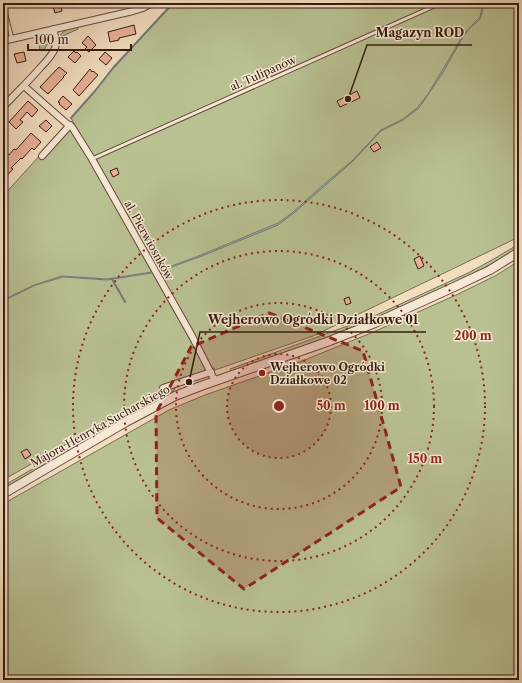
<svg xmlns="http://www.w3.org/2000/svg" width="522" height="683" viewBox="0 0 522 683" font-family="'Libre Caslon Text',serif">
<style>
.green{fill:#b9c193;stroke:#786e51}
.water{fill:#9ebabb;stroke:#747a76}
.lines{fill:none;stroke-linecap:round;stroke-linejoin:round}
.stream{stroke:#747a76;stroke-width:2}
.building{fill:#eab198;stroke:#361b0f}
.service-casing{stroke:#654c3b;stroke-width:5}
.minor-casing{stroke:#654c3b;stroke-width:8}
.tertiary-casing{stroke:#654c3b;stroke-width:10}
.service{stroke:#f7e9d6;stroke-width:3}
.minor{stroke:#f7e9d6;stroke-width:6}
.tertiary{stroke:#f7e9d6;stroke-width:8}
.marked{fill:#8f2418;fill-opacity:0.2;stroke:#8f2418;stroke-width:3;stroke-dasharray:8 5;stroke-linejoin:round}
.ring{fill:none;stroke:#8f2418;stroke-width:2;stroke-dasharray:2 4}
.poi-dot{fill:#8f2418;stroke:#f7e9d6;stroke-width:1.5}
.labels{text-anchor:middle;dominant-baseline:central;stroke-width:3;stroke-linejoin:round;paint-order:stroke}
.street-label{font-size:11px;fill:#361b0f;stroke:#f7e9d6}
.poi-label{font-size:11px;font-weight:bold;fill:#361b0f;stroke:#f7e9d6;text-anchor:start}
.centre{fill:#8f2418;stroke:#f7e9d6;stroke-width:2}
.ring-label{font-size:12px;text-anchor:middle;font-weight:bold;fill:#8f2418;stroke:#f7e9d6;stroke-width:3;stroke-linejoin:round;paint-order:stroke}
.leader{fill:none;stroke:#361b0f;stroke-width:1.5}
.callout-dot{fill:#361b0f;stroke:#f7e9d6;stroke-width:1.5}
.callout-label{font-size:12px;text-anchor:middle;font-weight:bold;fill:#361b0f;stroke:#f7e9d6;stroke-width:3;stroke-linejoin:round;paint-order:stroke}
</style>
<rect width="100%" height="100%" fill="#f2ddc0"/>
<filter id="stains"><feTurbulence type="fractalNoise" baseFrequency=".005" numOctaves="4"/><feColorMatrix values="0 0 0 0 .2 0 0 0 0 .09 0 0 0 0 .02 0 0 0 .5 -.17"/></filter>
<radialGradient id="worn" r=".72"><stop offset=".6" stop-color="#630" stop-opacity="0"/><stop offset="1" stop-color="#630" stop-opacity=".3"/></radialGradient>
<path class="green" d="M174,3H519V237L313,336L215,370L214,368H212L71,118L95,91L113,68Z
M78,27V29L65,35L60,36C63,29 71,29 78,27Z
M41,40H46L48,43L44,50L42,51L40,50L39,43Z
M71,128L207,370L164,389L3,480V196L41,154Z
M519,244V248C429,302 329,338 231,372L230,369L372,317L468,273L492,260Z
M519,261V680H3V504L169,410L205,395L302,361L371,333L456,295L495,276Z
M175,388V389L165,397L135,413L3,489V486L149,402L169,389Z"/>
<path class="water" d="M483,3H484L481,17L479,20L469,29L463,37L442,74L419,108L403,120L381,131L353,161L294,213L278,225L202,256L158,272L107,280L63,277L36,285L3,301V300L34,285L62,276L107,279L158,271L201,255L278,223L292,213L323,185L352,161L381,130L403,119L417,108L428,94L458,44L461,37L480,17Z"/>
<g class="lines">
<path class="stream" d="M71,118L95,91L113,68L173,3
M112,279L125,302"/>
</g>
<path class="building" d="M61,5L62,11L55,13L53,6Z
M134,25L136,34L119,38V40L110,42L108,32Z
M88,36L96,45L89,52L85,49L87,47L82,43Z
M74,51L76,53L77,52L81,56L75,63L68,57Z
M24,52L26,61L17,63L14,54Z
M105,52L112,58L106,65L99,59Z
M59,67L67,73L63,77H64L48,94L40,87Z
M90,69L92,72L93,71L98,75L79,96L73,90Z
M357,91L360,98L340,107L337,101Z
M63,96L72,104L66,110L59,104L60,103L58,102Z
M28,101L38,110L32,117L27,112L20,120L23,122L16,129L9,122Z
M46,120L52,126L46,132L39,126Z
M31,133L41,142L34,150L32,148L22,159L21,158L11,168L13,169L3,180V149L9,155L14,149L16,150Z
M377,142L381,148L374,152L370,147Z
M117,168L119,174L113,177L110,171Z
M420,256L424,266L418,269L414,259Z
M349,297L351,303L346,305L344,299Z
M27,449L31,455L25,459L21,452Z"/>
<g class="lines">
<defs>
<path id="service" d="M3,3L12,39
M92,159L441,3"/>
<path id="minor" d="M3,41L133,11L143,8L152,3
M24,86L66,123L72,127L92,159L192,336L215,381
M3,107C15,94 28,82 40,68C46,62 52,56 55,48C57,42 55,35 53,29
M42,156L70,125
M163,388L211,372"/>
<path id="tertiary" d="M3,494L126,422L175,396L201,386L327,342L375,323L454,287L490,270L519,252"/>
</defs>
<use href="#service" class="service-casing"/>
<use href="#minor" class="minor-casing"/>
<use href="#tertiary" class="tertiary-casing"/>
<use href="#service" class="service"/>
<use href="#minor" class="minor"/>
<use href="#tertiary" class="tertiary"/>
</g>
<path class="marked" d="M269,313L363,351L401,487L244,589L157,518L156,413L191,347Z"/>
<circle cx="279" cy="406" r="52" fill="#8f2418" fill-opacity=".12"/>
<g class="ring">
<circle cx="279" cy="406" r="52"/>
<circle cx="279" cy="406" r="103"/>
<circle cx="279" cy="406" r="155"/>
<circle cx="279" cy="406" r="206"/>
</g>
<circle class="poi-dot" cx="262" cy="373" r="4"/>
<g class="labels">
<g class="street-label">
<text transform="translate(263 73) rotate(-24)">al. Tulipanów</text>
<text transform="translate(149 240) rotate(61)">al. Pierwiosnków</text>
<text transform="translate(100 426) rotate(-29)">Majora Henryka Sucharskiego</text>
</g>
<g class="poi-label">
<text x="270" y="367">Wejherowo Ogródki<tspan x="270" dy="13">Działkowe 02</tspan></text>
</g>
</g>
<circle cx="279" cy="406" r="6" class="centre"/>
<g class="ring-label">
<text x="473" y="340">200 m</text>
<text x="331" y="410">50 m</text>
<text x="382" y="410">100 m</text>
<text x="425" y="463">150 m</text>
</g>
<path class="leader" d="M348 99L367 45H472M189 382L200 332H426"/>
<g class="callout-dot">
<circle cx="348" cy="99" r="4"/>
<circle cx="189" cy="382" r="4"/>
</g>
<g class="callout-label">
<text x="420" y="37">Magazyn ROD</text>
<text x="313" y="324">Wejherowo Ogródki Działkowe 01</text>
</g>
<rect width="522" height="683" fill="none" stroke="#f2ddc0" stroke-width="16"/>
<rect x="4" y="4" width="514" height="675" fill="none" stroke="#361b0f" stroke-width="2"/>
<rect x="8" y="8" width="506" height="667" fill="none" stroke="#361b0f"/>
<path d="M28 44v6h103v-6" fill="none" stroke="#361b0f" stroke-width="2"/>
<text x="34" y="44" font-size="12" fill="#361b0f" stroke="#f7e9d6" stroke-width="3" paint-order="stroke">100 m</text>
<rect width="100%" height="100%" filter="url(#stains)"/>
<rect width="100%" height="100%" fill="url(#worn)"/>
</svg>
